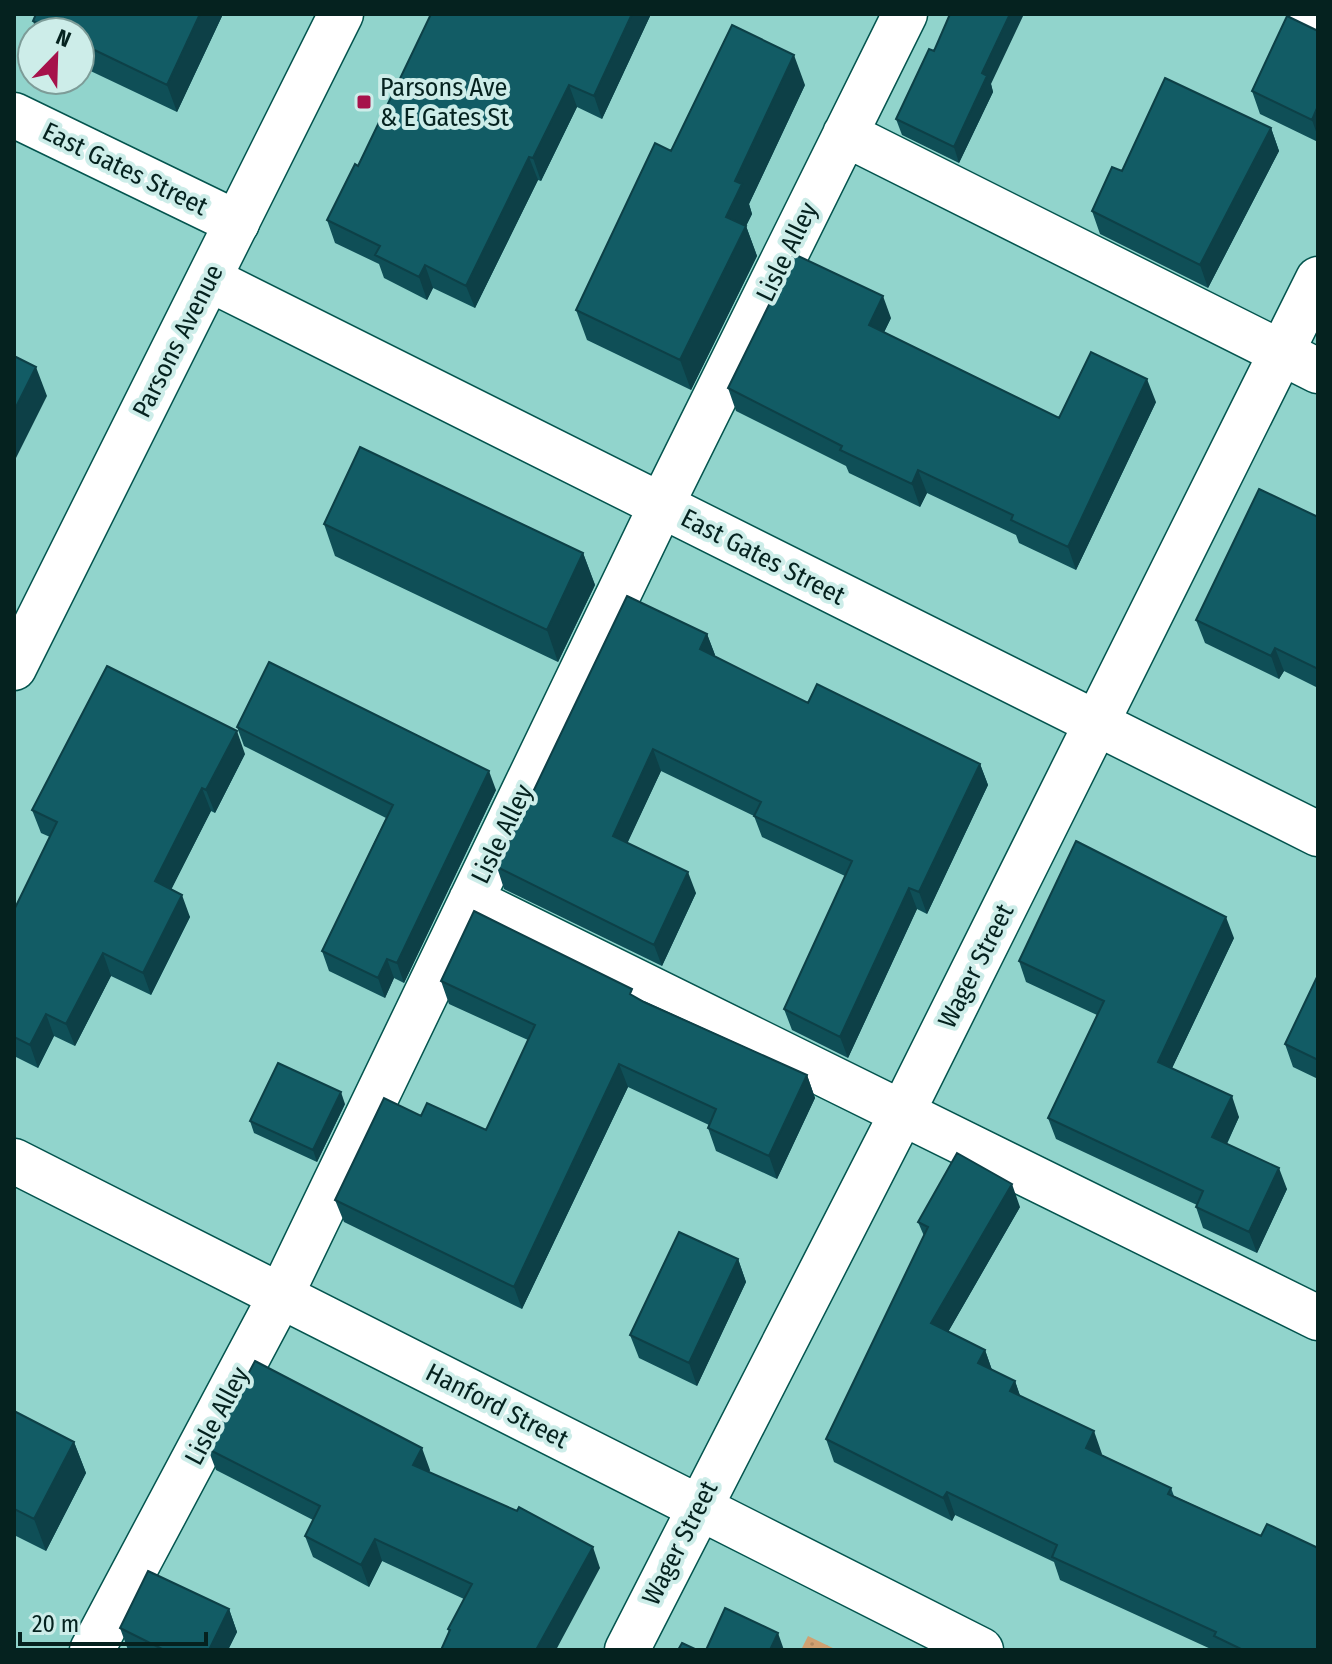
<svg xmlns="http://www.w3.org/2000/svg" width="1332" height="1664" viewBox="0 0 1332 1664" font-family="'Fira Sans Condensed',sans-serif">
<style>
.garden{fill:url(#garden-dots)}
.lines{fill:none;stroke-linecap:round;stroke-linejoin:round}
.minor-casing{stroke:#04544e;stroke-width:47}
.major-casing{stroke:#04544e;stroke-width:47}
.minor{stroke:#fff;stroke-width:44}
.major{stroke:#fff;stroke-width:44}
.wall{fill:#0f4f57}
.shaded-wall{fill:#0d4047}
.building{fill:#125c65;stroke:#0d4047;stroke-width:2}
.poi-dot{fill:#a6124b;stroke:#cdede9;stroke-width:3}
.labels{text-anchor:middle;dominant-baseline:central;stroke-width:8;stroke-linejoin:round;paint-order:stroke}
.poi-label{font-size:26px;fill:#05221f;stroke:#cdede9;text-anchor:start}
.street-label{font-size:26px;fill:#05221f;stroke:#cdede9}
</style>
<defs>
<pattern id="garden-dots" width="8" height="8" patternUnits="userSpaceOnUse" patternTransform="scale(2)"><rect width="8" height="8" fill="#d1a171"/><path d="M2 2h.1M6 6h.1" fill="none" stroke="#b28a61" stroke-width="1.8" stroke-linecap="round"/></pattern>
</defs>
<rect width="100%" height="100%" fill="#91d4cc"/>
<path class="garden" d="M808,1636L837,1650H801Z"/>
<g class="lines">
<defs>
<path id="minor" d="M1312,14L1318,17
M14,115L237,223
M845,134L1318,371
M209,279L1318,834
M471,900L1318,1318
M14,1161L981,1650
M92,1650L281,1295L661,506L905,14
M627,1650L902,1113L1318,279"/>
<path id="major" d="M14,668L341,14"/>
</defs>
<use href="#minor" class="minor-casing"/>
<use href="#major" class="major-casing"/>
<use href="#minor" class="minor"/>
<use href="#major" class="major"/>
</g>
<path class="wall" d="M36,14H223L177,112L80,66V32H37L33,21Z
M431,14H651L602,119L577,107L541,181L538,180L475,308L433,288L427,300L384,278L379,264L335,243L327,220L358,166Z
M1318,31V142L1260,114L1252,91Z
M991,84L993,92L959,163L902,135L896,119Z
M805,85L749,204L752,214L746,226L757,256L691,390L587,340L576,310L671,151Z
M1271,128L1279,151L1208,288L1100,234L1092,211Z
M891,318L884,332L1059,418L1156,402L1076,570L1019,543L1016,535L927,493L920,507L849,473L846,466L736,411L728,388Z
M1318,517V688L1284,671L1279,679L1205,643L1196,620Z
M324,524L583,553L595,585L558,662L335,556Z
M707,634L715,655L714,656L808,703L980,764L988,785L927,914L917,909L848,1058L792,1030L784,1009L845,876L762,837L754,816L661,771L627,843L696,893L662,966L504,889L497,867Z
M237,727L496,790L404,983L394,978L385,998L329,971L322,951L386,818L244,746Z
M245,754L215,813L211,811L171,889L190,917L151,995L111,976L75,1046L54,1036L38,1068L14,1056V910L50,837L41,833L32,810Z
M1234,938L1172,1068L1239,1117L1227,1144L1287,1189L1257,1253L1203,1228L1196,1207L1197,1205L1056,1139L1048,1118L1097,1015L1026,982L1019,961Z
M1318,975V1079L1293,1067L1285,1044Z
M441,981L635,997L807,1075L815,1098L777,1179L716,1151L708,1128L709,1125L628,1087L522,1309L344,1222L335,1200L421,1116L486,1130L528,1040L449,1004Z
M345,1104L317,1162L254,1133L250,1121Z
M1020,1207L948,1332L985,1350L992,1370L1015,1381L1020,1396L1102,1455L1171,1488L1174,1496L1261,1536L1318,1650H1213L1060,1580L1054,1562L955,1515L952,1521L834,1462L826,1439L924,1236L918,1222Z
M738,1259L746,1282L697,1386L639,1358L630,1335Z
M14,1411L74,1442L86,1473L46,1551L14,1535Z
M208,1449L430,1470L429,1472L600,1568L449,1633L448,1629L464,1599L382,1561L369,1587L313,1557L305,1536L313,1520L216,1470Z
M229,1609L237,1632L228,1650H128L120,1628Z"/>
<path class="shaded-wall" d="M200,14H223L177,112L167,85Z
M632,14H651L602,119L594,96Z
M1010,14H1024L991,84L993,92L959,163L954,147L982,73Z
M794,55L805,85L749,204L752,214L746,226L757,256L691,390L680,360L726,217L735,181Z
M569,85L577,107L541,181L533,158Z
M1318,106V137L1312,120Z
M1271,128L1279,151L1208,288L1200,265Z
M529,157L538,180L475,308L466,286Z
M425,265L433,288L427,300L419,277Z
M883,296L891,318L877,347L869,325Z
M36,367L47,396L14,462V411Z
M1147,379L1156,402L1076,570L1068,547Z
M918,470L927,493L920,507L912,484Z
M583,553L595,585L558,662L547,630Z
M707,634L715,655L708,671L700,649Z
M1275,648L1284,671L1279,679L1271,656Z
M237,731L245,754L215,813L206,790Z
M653,749L661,771L621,857L613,836Z
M980,764L988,785L927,914L919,892Z
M489,771L496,790L404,983L397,963Z
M202,788L211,811L164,904L155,881Z
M688,872L696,893L662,966L654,945Z
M909,888L917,909L848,1058L840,1037Z
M182,895L190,917L151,995L143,973Z
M1226,917L1234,938L1165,1083L1158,1062Z
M103,953L111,976L75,1046L66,1024Z
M387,959L394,978L385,998L378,978Z
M46,1014L54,1036L38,1068L30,1045Z
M619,1064L628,1087L522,1309L514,1287Z
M807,1075L815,1098L777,1179L769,1156Z
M341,1092L345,1104L317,1162L313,1150Z
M1232,1096L1239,1117L1220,1158L1212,1137Z
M1279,1168L1287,1189L1257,1253L1249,1232Z
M1012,1184L1020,1207L940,1346L931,1323Z
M738,1259L746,1282L697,1386L689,1363Z
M985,1350L993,1373L978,1363Z
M1015,1381L1023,1404L1010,1391Z
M1094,1431L1102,1454L1094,1471L1086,1448Z
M74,1442L86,1473L46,1551L34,1519Z
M422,1448L430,1470L421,1487L413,1465Z
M947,1492L955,1515L952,1521L943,1498Z
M375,1539L382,1561L369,1587L361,1565Z
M593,1547L600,1568L556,1650H536Z
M229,1609L237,1632L228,1650H209Z
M778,1633L784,1650H770Z"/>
<path class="building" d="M36,14H200L167,85L80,43V32H56L33,21Z
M431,14H632L594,96L569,85L533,158L529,157L466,286L425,265L419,277L375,255L380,246L327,220L355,164L358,166Z
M950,14H1010L982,73L987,76L954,147L896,119L929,49L934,51Z
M1287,16L1318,31V106L1312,120L1252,91Z
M732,25L794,55L735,181L742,184L726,217L746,226L680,360L576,310L655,143L671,151Z
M1165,78L1271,128L1200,265L1092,211L1112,167L1122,171Z
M794,254L883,296L869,325L1059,418L1091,352L1147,379L1068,547L1011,520L1013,515L918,470L912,484L840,450L842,446L728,388Z
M14,356L36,367L14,411Z
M360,447L583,553L547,630L324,524Z
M1259,489L1318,517V669L1275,648L1271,656L1196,620Z
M627,596L707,634L700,649L808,703L817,684L980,764L919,892L909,888L840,1037L784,1009L852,861L754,816L761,802L653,749L613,836L688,872L654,945L497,867Z
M269,662L489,771L397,963L387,959L378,978L322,951L393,805L237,727Z
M107,666L237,731L206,790L202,788L155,881L182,895L143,973L103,953L66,1024L46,1014L30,1045L14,1037V910L57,822L32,810Z
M1076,841L1226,917L1158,1062L1232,1096L1212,1137L1279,1168L1249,1232L1196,1207L1203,1191L1048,1118L1104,1001L1019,961Z
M474,911L632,989L630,994L644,1002L807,1075L769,1156L708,1128L716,1109L619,1064L514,1287L335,1200L384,1098L421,1116L427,1103L486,1130L535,1025L441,981Z
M1318,975V1060L1285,1044Z
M278,1063L341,1092L313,1150L250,1121Z
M957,1153L1012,1184L931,1323L985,1350L978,1363L1015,1381L1010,1391L1094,1431L1086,1448L1171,1488L1168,1494L1261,1536L1267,1524L1318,1548V1650H1243L1214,1636L1216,1632L1052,1557L1057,1545L947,1492L943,1498L826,1439L928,1227L918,1222Z
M679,1232L738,1259L689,1363L630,1335Z
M255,1361L422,1448L413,1465L517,1511L519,1507L593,1547L536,1650H441L450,1630L448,1629L472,1584L375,1539L361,1565L305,1536L320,1506L208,1449Z
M14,1411L74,1442L34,1519L14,1509Z
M148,1571L229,1609L209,1650H164L120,1628Z
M725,1608L778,1633L770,1650H706Z
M682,1643L697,1650H678Z"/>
<rect class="poi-dot" x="356" y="94" width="16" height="16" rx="4"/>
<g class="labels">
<g class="poi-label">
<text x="380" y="87">Parsons Ave<tspan x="380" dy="30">&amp; E Gates St</tspan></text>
</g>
<g class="street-label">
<text transform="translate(125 169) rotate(26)">East Gates Street</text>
<text transform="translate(787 252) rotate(-64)">Lisle Alley</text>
<text transform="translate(178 341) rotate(-63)">Parsons Avenue</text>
<text transform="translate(763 557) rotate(27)">East Gates Street</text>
<text transform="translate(502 834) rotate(-64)">Lisle Alley</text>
<text transform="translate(976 966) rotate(-63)">Wager Street</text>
<text transform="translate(497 1406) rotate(27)">Hanford Street</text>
<text transform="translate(217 1416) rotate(-62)">Lisle Alley</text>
<text transform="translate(680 1543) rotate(-63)">Wager Street</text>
</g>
</g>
<rect width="1332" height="1664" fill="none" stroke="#05221f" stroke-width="32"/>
<g transform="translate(56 56) rotate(23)"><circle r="38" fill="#cdede9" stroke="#7d9c98" stroke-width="2"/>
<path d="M0-6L14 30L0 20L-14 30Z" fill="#a6124b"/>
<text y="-12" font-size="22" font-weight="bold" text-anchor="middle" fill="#05221f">N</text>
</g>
<path d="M20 1632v12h186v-12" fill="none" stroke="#05221f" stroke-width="4"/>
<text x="32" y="1632" font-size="24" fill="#05221f" stroke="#cdede9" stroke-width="6" paint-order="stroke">20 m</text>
</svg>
